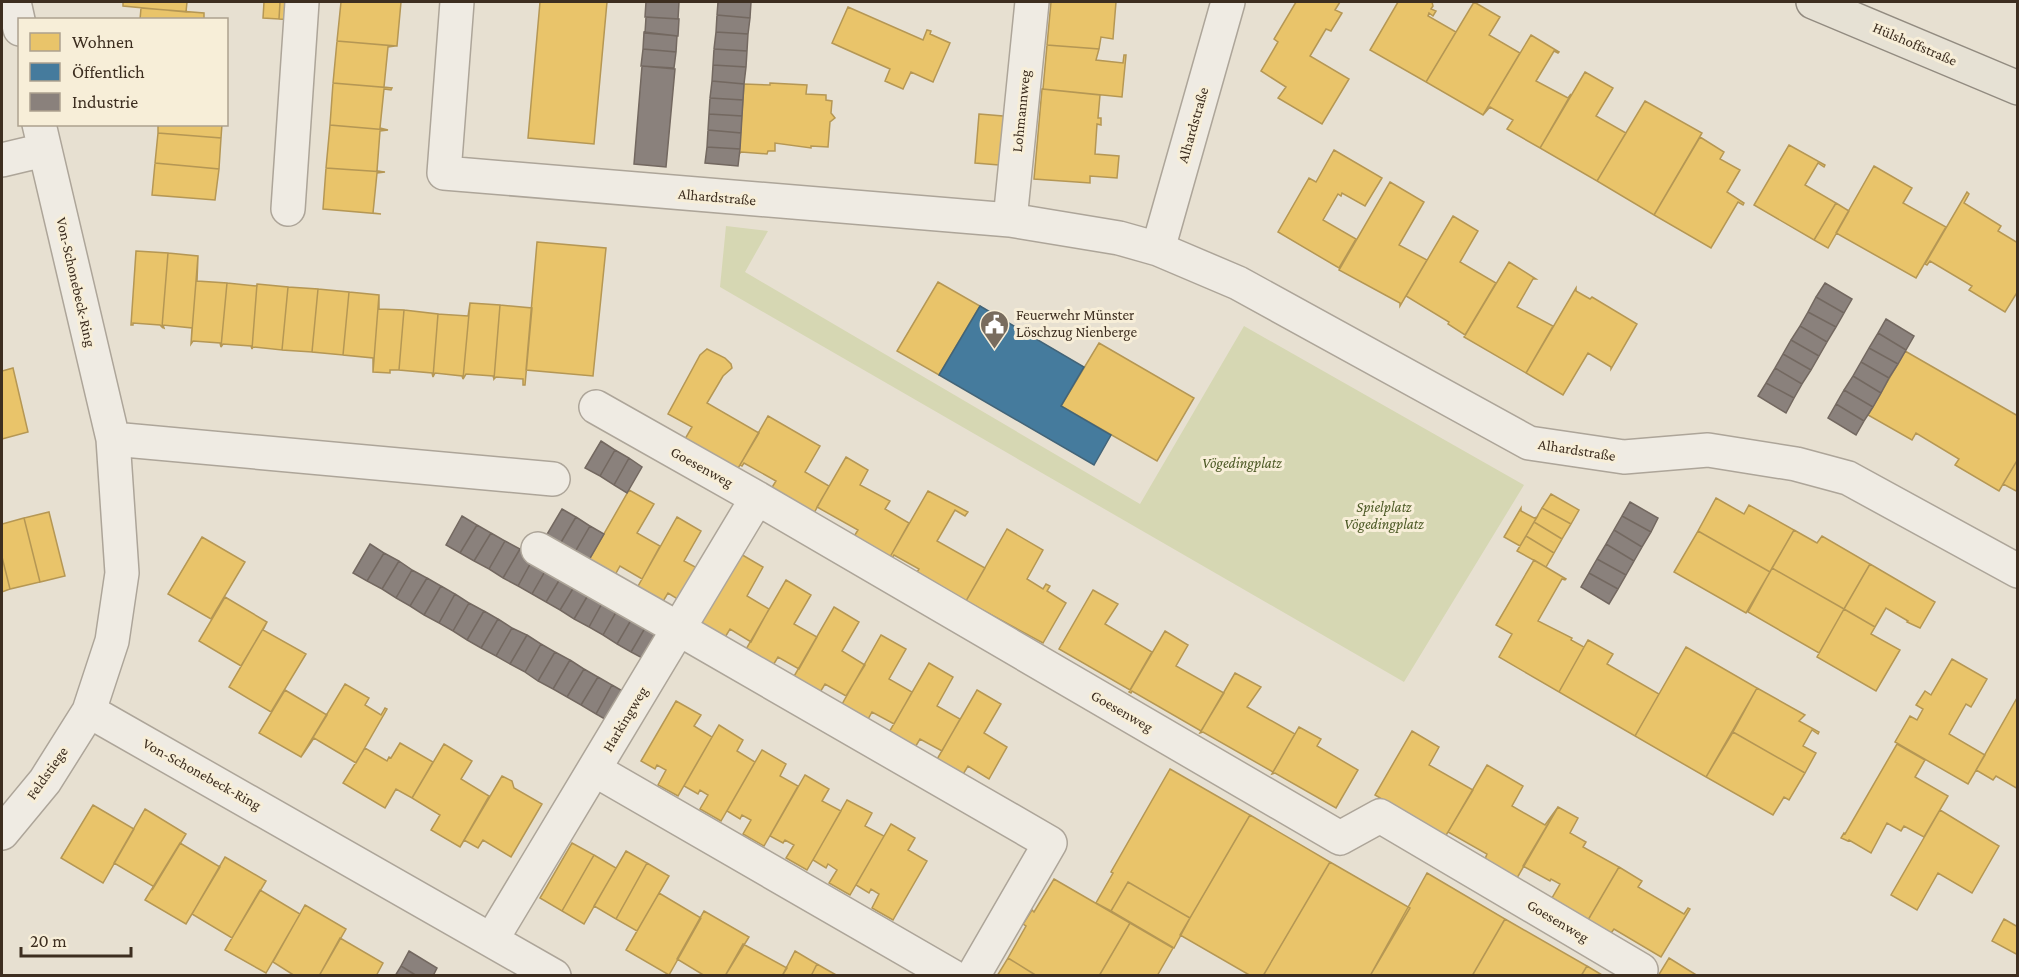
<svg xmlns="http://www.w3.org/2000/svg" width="2019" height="977" viewBox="0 0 2019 977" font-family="'Crimson Pro',serif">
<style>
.green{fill:#d6d7b3}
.homes{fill:#e9c46a;stroke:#b59754;stroke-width:1.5}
.public{fill:#457b9d;stroke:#436478;stroke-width:1.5}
.industry{fill:#8a817c;stroke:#736860;stroke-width:1.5}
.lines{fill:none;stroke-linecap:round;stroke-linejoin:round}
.minor-casing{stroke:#ada599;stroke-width:36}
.major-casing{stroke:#928b80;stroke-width:36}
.minor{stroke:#efebe3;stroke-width:33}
.major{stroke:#e6e1d4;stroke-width:33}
.labels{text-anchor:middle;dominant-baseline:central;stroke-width:6;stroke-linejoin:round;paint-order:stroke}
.street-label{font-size:15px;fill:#3d2e20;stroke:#f7eed8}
.poi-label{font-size:15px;fill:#3d2e20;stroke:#f7eed8;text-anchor:start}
.park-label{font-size:15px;font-style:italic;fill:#4d5a26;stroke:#f7eed8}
</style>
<rect width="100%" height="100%" fill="#e7e0d1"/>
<path class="green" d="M726,226L768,231L745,272L1140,504L1244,326L1524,485L1404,682L720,287Z"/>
<path class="homes" d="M123,2H187L186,12L123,6Z
M264,2H280L279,19L263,18Z
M280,2H297L295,20L279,19Z
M341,2H401L397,46L337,41Z
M540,2H607L594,144L528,138Z
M1051,2H1116L1113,39L1101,37L1099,49L1047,45Z
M1296,2H1340L1335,10L1342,13L1331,31L1326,29L1310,56L1349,79L1322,124L1278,98L1286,87L1261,71L1278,42L1274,39Z
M1398,2H1432L1433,6L1431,9L1436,11L1433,16L1429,13L1428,16L1456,32L1426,82L1370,50Z
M1474,2L1500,17L1489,35L1520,53L1483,115L1426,82Z
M848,7L923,40L927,30L931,31L930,34L950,43L933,82L911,72L903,89L885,81L890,69L832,43Z
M141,8L204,13V20H140Z
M1531,35L1559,52L1558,53L1554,51L1536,81L1568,98L1571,94L1540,148L1507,129L1513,120L1490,107L1483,115Z
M337,41L395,46L388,47L384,87L392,88L333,83Z
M1047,45L1099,49L1096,60L1123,63L1124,55H1126L1122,97L1043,89Z
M1585,72L1613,88L1596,116L1626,133L1597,181L1540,148Z
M333,83L392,88L391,90L384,89L380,128L388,130L330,125Z
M770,83L807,85L806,94L826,95V100L832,101L831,113L835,118L830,122L828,147L811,146V148L775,143V151H768L767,154L741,152L739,154L744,84L770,85Z
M1042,89L1100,95L1098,118H1101V125L1097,124L1095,154L1119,156L1117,178L1090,176V183L1034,179Z
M1645,101L1702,133L1654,215L1597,181Z
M979,114L1015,117L1011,166L975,163Z
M158,124H222L221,138L158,133Z
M330,125L388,130L380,131L377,171L385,172L326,168Z
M158,133L221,138L219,169L155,163Z
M1700,137L1724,152L1720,159L1740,170L1727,192L1744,203L1743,205L1738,202L1711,248L1654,215Z
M1789,145L1825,165L1824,167L1818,163L1805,185L1836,203L1814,240L1754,205Z
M1334,150L1382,178L1365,206L1342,193L1341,196L1338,194L1323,220L1356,239L1339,268L1278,232L1309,178L1316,182Z
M155,163L219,169L215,200L152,195Z
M1874,166L1912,188L1903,203L1946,227L1916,278L1836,233Z
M326,168L385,172L377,173L373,213L381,214L323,209Z
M1390,182L1424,202L1399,245L1427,260L1400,306V303L1339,270Z
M1967,192L1969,194L1964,203L2001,226L1998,231L2018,243V291L2005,312L1969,290L1972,286L1930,261L1927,265L1925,264Z
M1836,203L1849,211L1828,248L1814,240Z
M1453,216L1478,231L1460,262L1496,283L1465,335L1448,324L1449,322L1406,296Z
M537,242L606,248L593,376L526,370Z
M136,251L168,253L162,327L160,325L133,323V325H131Z
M168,253L198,256L191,344L192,328L163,325L164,328L162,327Z
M198,256L197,281L227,283L221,347L220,343L193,341L191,344Z
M1509,262L1536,279H1533L1517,307L1553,326L1526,373L1464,337Z
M938,282L980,306L939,375L897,351Z
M227,283L257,286V284L252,349L251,346L223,344L221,347Z
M257,284L288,287L282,350L253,347L252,349Z
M288,287L318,289L312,352L282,350Z
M1576,288V291L1590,299L1592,297L1637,324L1611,369V367L1588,353L1563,395L1526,373Z
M318,289L349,292L343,355L312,352Z
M349,292L379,295L373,372V358L343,355Z
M379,295V309L404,310L399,370H390V373L373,372Z
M470,303L500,305L494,379L493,376L466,374L463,379Z
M470,303L463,379L462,376L435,373L433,377L438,314L468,316Z
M500,305L532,308L525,385H523V379L496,377L494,379Z
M404,310L438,314L433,377L432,373L399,370Z
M1099,343L1194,398L1157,461L1061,406Z
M707,349L725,358L731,364L732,368L723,376L707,403L759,433L737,470L685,439L692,427L668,414L700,355Z
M1905,351L2018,416V459L1999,491L1955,465L1959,459L1916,433L1912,440L1868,415Z
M13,368L28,432L2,439V371Z
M768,416L820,446L805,472L829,486L814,513L771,489L776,481L744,463L742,466L740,465Z
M846,457L868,470L860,485L890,501L885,509L909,523L890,557L853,538L858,530L817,507Z
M2018,459V492L2003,484Z
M629,490L654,504L637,533L660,546L642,579L620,566L615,575L589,560Z
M928,491L968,512L965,516L955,510L937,541L985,568L966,601L917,572L919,569L894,555L892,558L890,557Z
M1551,494L1579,510L1571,524L1542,508Z
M1716,498L1744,514L1749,505L1794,530L1770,572L1698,531Z
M1521,508V511L1534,518L1537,517L1520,546L1504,537Z
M1542,508L1571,524L1562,539L1534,522Z
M49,512L65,576L40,582L24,518Z
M677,517L701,531L684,561L708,574L689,606L668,593L662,603L637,588Z
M24,518L40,582L10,589L2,557V524Z
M1534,522L1562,539L1554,553L1526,536Z
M1007,529L1043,550L1027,579L1043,589L1046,584L1050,586L1047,591L1066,603L1043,643L966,601Z
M1794,530L1817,543L1822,536L1870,564L1844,609L1772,568Z
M1698,531L1770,572L1746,613L1674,572Z
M1526,536L1554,553L1546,567L1517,551Z
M202,537L245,562L211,619L168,594Z
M739,553L763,567L747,596L769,609L751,642L730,629L724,639L698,624Z
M2,557L10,589L2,592Z
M1534,560L1566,579L1565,580L1562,579L1538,621L1572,638L1571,640L1584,647L1559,692L1499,657L1512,634L1496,625Z
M1870,564L1935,602L1920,628L1907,622L1908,621L1886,608L1875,627L1844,609Z
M1772,568L1844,609L1819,653L1748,612Z
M786,580L811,595L794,624L817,637L799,669L778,657L772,667L745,651Z
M1093,590L1118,604L1105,624L1152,652L1130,690L1059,649Z
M225,597L267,622L241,666L199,641Z
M834,607L859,622L842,651L865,665L846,696L825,684L819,694L793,678Z
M1844,609L1875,627L1871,634L1900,650L1876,691L1817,657Z
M267,622L263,630L306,654L271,712L229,687Z
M1165,631L1188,645L1176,666L1224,693L1201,731L1132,691L1131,693L1129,692Z
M881,635L906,649L889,679L912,692L894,724L872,712L867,721L841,706Z
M1588,640L1613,654L1607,664L1659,694L1635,736L1559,692Z
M1686,647L1757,688L1706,777L1635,736Z
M1952,659L1987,679L1971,707L1966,704L1949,734L1985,755L1968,784L1895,742L1910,716L1917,720L1923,709L1916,705L1925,691L1931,695Z
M929,663L953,677L937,706L960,719L942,751L920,739L914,749L888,734Z
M1235,673L1261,687L1247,707L1295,734L1273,772L1203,732L1200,733Z
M345,684L369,698L365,705L381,715L385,708L387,709L356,763L314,738L301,757Z
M1757,688L1805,715L1799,721L1819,732L1818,734L1812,730L1803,746L1816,753L1805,773L1733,732Z
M285,690L327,715L301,757L259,733Z
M977,690L1001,704L984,733L1007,747L989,779L968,766L962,776L936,761Z
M2017,698L2018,699V789L1996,776L1993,780L1976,770Z
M676,701L701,715L694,726L712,737L678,796L658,785L666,770L657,765L655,769L641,761Z
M719,725L743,740L737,751L755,762L721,821L700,809L708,795L700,790L698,794L684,786Z
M1299,727L1321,739L1317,746L1358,770L1336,808L1275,773L1272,774Z
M1412,731L1439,747L1429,765L1473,790L1445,837L1375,795Z
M1733,732L1805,773L1789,800L1784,797L1773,815L1706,777Z
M400,743L433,762L412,798L396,789L385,808L343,783L365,748L387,761L389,757L391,758Z
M444,744L472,761L461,779L489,796L460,847L431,830L440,815L412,798Z
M1897,744L1925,760L1915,777L1948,796L1924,837L1904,826L1901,831L1887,823L1871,853L1849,840L1848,841L1841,838L1844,833L1845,834Z
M762,750L786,764L780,776L798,786L764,846L743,834L751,820L742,815L740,819L727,811Z
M1487,765L1523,786L1512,806L1545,825L1558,807L1517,878L1485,859L1487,854L1448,832Z
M1170,769L1250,815L1190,918L1128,882L1111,911L1096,903L1113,873L1111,872Z
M805,775L829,789L822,801L841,811L807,870L786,858L794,845L785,840L783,843L770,836Z
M502,776L512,781L514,788L542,804L511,857L483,840L478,848L464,840L460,847Z
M847,800L872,813L865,826L884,836L850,895L829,883L837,870L828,864L826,868L813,860Z
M93,805L134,829L103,883L61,858Z
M1558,807L1578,818L1570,833L1586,842L1583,847L1619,867L1588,920L1552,898L1560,884L1551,879L1550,881L1523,866Z
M145,809L186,834L152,890L153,886L114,863Z
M1940,810L1999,846L1972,893L1938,873L1917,910L1891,895Z
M1250,815L1330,862L1263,976H1251L1180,935Z
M891,824L915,838L908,850L927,861L893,920L872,908L879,894L871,889L869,893L856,885Z
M180,843L220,867L186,924L145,900Z
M572,843L594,855L562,911L540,898Z
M626,851L647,863L616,919L594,906Z
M594,855L616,868L584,924L562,911Z
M225,857L266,881L232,938L192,914Z
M1330,862L1410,908L1370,976H1263Z
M647,863L669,876L637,931L616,919Z
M1619,867L1642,881L1638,887L1684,914L1688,908L1690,909L1661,957L1614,929L1611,933L1588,920Z
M1427,873L1505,919L1472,976H1370Z
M1054,879L1130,923L1099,976H1037L1008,958L1026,926L1023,924L1032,910L1034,912Z
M1128,882L1190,918L1174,948L1111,911Z
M260,890L300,914L266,973L225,950Z
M659,893L701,918L669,975L626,950Z
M305,905L346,929L319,976H295L273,962Z
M704,911L749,937L725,976H705L677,959Z
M1505,919L1587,966L1581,976H1472Z
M2004,919L2018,927V955L1992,941Z
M1130,923L1173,948L1157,976H1099Z
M340,938L383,963L376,976H319Z
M743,944L787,968L782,976H725Z
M795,951L817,964L811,976H782Z
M1008,958L1037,976H997Z
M1669,958L1698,976H1658Z
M817,964L838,976H811Z
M1587,966L1602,975V976H1581Z"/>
<path class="public" d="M980,306L1084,367L1061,406L1111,435L1094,465L939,375Z"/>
<path class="industry" d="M646,2H679L678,19L645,17Z
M718,2H751L750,18L717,15Z
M717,15L750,18L748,34L716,32Z
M646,17L679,19L678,36L645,33Z
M644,32L677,36L676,52L643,49Z
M716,32L748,34L747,51L714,49Z
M643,49L676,52L674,68L641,66Z
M714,49L747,51L746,67L713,65Z
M713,65L746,67L744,84L712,81Z
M642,66L675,69L666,167L634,164Z
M712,81L744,84L743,100L710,98Z
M710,98L743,100L742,116L709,114Z
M709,114L742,116L741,133L708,130Z
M708,130L741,133L740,149L707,147Z
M707,147L740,149L738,166L705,163Z
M1825,283L1852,299L1844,313L1816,297Z
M1816,297L1844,313L1836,327L1808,312Z
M1808,312L1836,327L1827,342L1800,326Z
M1886,319L1914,336L1906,350L1878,333Z
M1800,326L1827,342L1819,356L1791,340Z
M1878,333L1906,350L1898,364L1869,348Z
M1791,340L1819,356L1811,370L1783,354Z
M1869,348L1898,364L1889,378L1861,362Z
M1783,354L1811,370L1802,384L1775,368Z
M1861,362L1889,378L1881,393L1853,376Z
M1775,368L1802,384L1794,398L1766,383Z
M1853,376L1881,393L1873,407L1844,390Z
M1766,383L1794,398L1786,413L1758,396Z
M1844,390L1873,407L1864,421L1836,404Z
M1836,404L1864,421L1856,435L1828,418Z
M601,441L615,450L600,476L585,468Z
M615,450L629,458L614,485L600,476Z
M629,458L642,467L627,493L614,485Z
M1630,502L1658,518L1651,532L1622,516Z
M562,509L576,517L560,544L546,536Z
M462,516L477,525L460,553L446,545Z
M1622,516L1651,532L1642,547L1614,530Z
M576,517L590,526L575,552L560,544Z
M477,525L491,533L474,561L460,553Z
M590,526L604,534L589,560L575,552Z
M1614,530L1642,547L1634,561L1606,544Z
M491,533L505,541L489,569L474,561Z
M505,541L520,549L503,578L489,569Z
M370,544L384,553L367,581L353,573Z
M1606,544L1634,561L1626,575L1597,559Z
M520,549L534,557L518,586L503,578Z
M384,553L399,561L382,589L367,581Z
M534,557L548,566L532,594L518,586Z
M1597,559L1626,575L1618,589L1589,573Z
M399,561L412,570L396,598L382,589Z
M548,566L563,574L546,602L532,594Z
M412,570L427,578L410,606L396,598Z
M1589,573L1618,589L1609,604L1581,587Z
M563,574L577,582L560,610L546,602Z
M427,578L441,586L424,615L410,606Z
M577,582L591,590L574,619L560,610Z
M441,586L455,594L439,623L424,615Z
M591,590L605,598L589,627L574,619Z
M455,594L469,603L453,631L439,623Z
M605,598L619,607L603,635L589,627Z
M469,603L484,611L467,640L453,631Z
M619,607L634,615L617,644L603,635Z
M484,611L498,619L481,648L467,640Z
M634,615L648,623L631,652L617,644Z
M498,619L512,628L496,656L481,648Z
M648,623L662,632L646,660L631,652Z
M512,628L527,635L510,664L496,656Z
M527,635L541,644L525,672L510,664Z
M541,644L555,652L538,681L525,672Z
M555,652L570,660L553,689L538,681Z
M570,660L584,669L567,697L553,689Z
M584,669L598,677L581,705L567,697Z
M598,677L612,685L596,714L581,705Z
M612,685L626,693L610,722L596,714Z
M409,951L437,968L433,976H417L401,966Z
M401,966L417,976H395Z"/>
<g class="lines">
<defs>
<path id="minor" d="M14,2L20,29
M457,2L444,173L1010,220L1119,238L1158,249
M1228,2L1158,249L1238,283L1529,443L1624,457L1708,450L1796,464L1848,478L2018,571
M2,160L44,150
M288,209L302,2
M1010,220L1032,2
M596,407L757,498L1340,838L1380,816L1641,970L1637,976
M113,439L553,479
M538,549L679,629L1050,843L973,976
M89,711L554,976
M595,770L952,976
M2,833L45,781L89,711L112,641L122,573L113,439L39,124
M492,939L757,498"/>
<path id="major" d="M1813,2L2018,88"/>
</defs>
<use href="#minor" class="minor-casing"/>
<use href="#major" class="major-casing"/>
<use href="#minor" class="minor"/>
<use href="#major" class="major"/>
</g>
<defs>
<symbol id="civic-pin" viewBox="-11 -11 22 30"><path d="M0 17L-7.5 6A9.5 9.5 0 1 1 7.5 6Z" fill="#786c5e" stroke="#f7eed8"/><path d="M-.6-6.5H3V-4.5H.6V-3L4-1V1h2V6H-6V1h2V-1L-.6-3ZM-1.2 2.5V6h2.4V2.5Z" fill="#fff"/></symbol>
</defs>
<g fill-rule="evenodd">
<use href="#civic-pin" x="978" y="308" width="33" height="45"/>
</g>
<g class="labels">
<g class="street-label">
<text transform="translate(1915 44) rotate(23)">Hülshoffstraße</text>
<text transform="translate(1021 111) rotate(-84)">Lohmannweg</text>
<text transform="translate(1193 125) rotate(-74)">Alhardstraße</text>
<text transform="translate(717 197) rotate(5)">Alhardstraße</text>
<text transform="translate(76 282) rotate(77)">Von-Schonebeck-Ring</text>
<text transform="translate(1577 450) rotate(9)">Alhardstraße</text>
<text transform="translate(702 467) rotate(29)">Goesenweg</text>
<text transform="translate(1122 711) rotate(30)">Goesenweg</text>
<text transform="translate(625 719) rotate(-59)">Harkingweg</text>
<text transform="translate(47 773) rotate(-55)">Feldstiege</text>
<text transform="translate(202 774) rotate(29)">Von-Schonebeck-Ring</text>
<text transform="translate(1558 921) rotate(31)">Goesenweg</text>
</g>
<g class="poi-label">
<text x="1016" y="315">Feuerwehr Münster<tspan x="1016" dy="17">Löschzug Nienberge</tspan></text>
</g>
<g class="park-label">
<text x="1242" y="463">Vögedingplatz</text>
<text x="1384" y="507">Spielplatz<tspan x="1384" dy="17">Vögedingplatz</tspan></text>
</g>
</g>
<rect width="2019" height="977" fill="none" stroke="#3d2e20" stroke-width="6"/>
<rect x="18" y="18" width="210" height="108" fill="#f7eed8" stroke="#ada18e" stroke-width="1.5"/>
<rect x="30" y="33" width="30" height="18" fill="#e9c46a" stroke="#ada18e" stroke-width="1.5"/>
<text x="72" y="48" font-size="18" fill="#3d2e20">Wohnen</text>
<rect x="30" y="63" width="30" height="18" fill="#457b9d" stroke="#ada18e" stroke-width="1.5"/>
<text x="72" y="78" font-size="18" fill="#3d2e20">Öffentlich</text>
<rect x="30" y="93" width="30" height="18" fill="#8a817c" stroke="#ada18e" stroke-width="1.5"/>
<text x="72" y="108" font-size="18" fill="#3d2e20">Industrie</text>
<path d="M21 947v9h110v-9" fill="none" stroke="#3d2e20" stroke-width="3"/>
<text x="30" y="947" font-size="18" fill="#3d2e20" stroke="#f7eed8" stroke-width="4.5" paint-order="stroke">20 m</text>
</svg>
